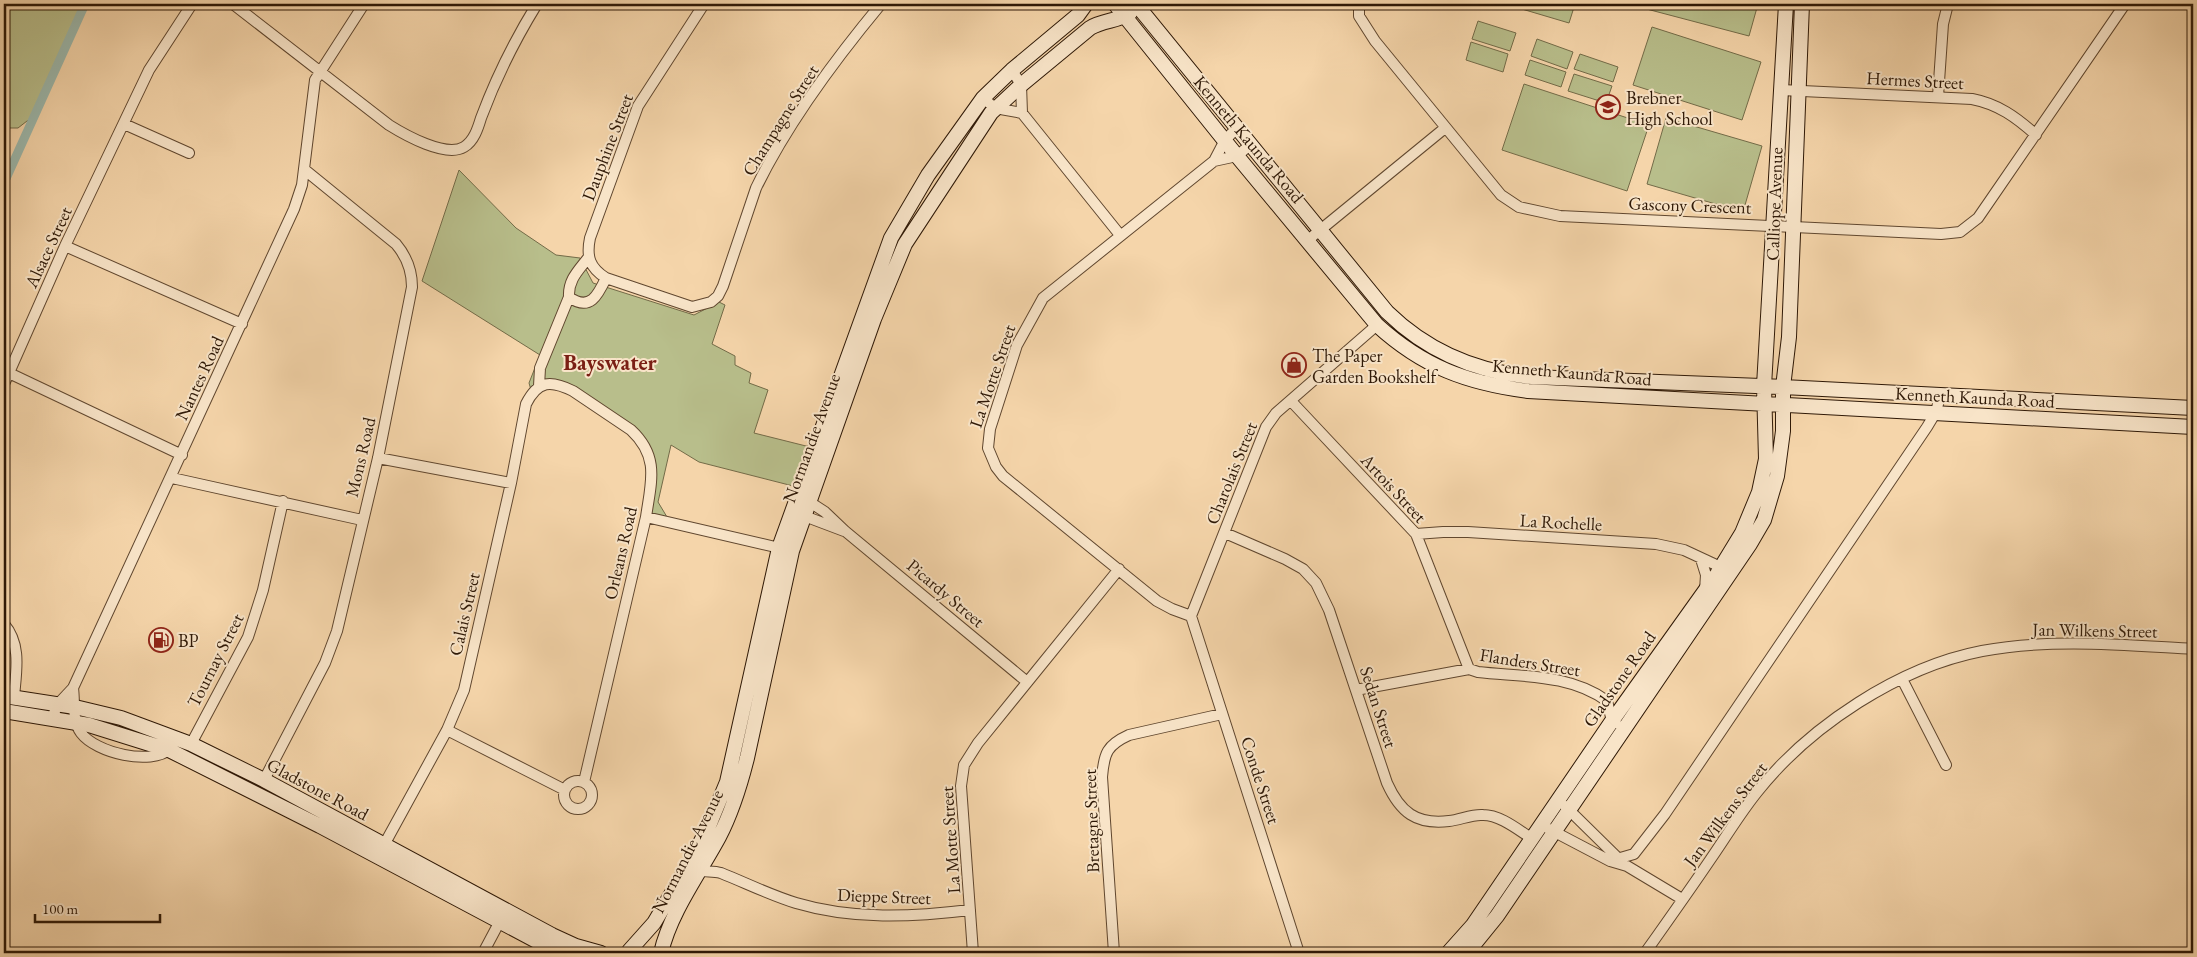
<svg xmlns="http://www.w3.org/2000/svg" width="2197" height="957" viewBox="0 0 2197 957" font-family="'EB Garamond',serif">
<style>
.green{fill:#b8be8b;stroke:#736b48}
.lines{fill:none;stroke-linecap:round;stroke-linejoin:round}
.canal{stroke:#9cb8ac;stroke-width:9}
.street-casing{stroke:#60472f;stroke-width:12}
.secondary-casing{stroke:#2e1806;stroke-width:16}
.street{stroke:#f8e4c8;stroke-width:10}
.secondary{stroke:#f8e4c8;stroke-width:14}
.labels{text-anchor:middle;dominant-baseline:central;stroke-width:4;stroke-linejoin:round;paint-order:stroke}
.street-label{font-size:18px;fill:#2e1806;stroke:#f8e4c8}
.poi-label{font-size:18px;fill:#2e1806;stroke:#f8e4c8;text-anchor:start}
.district-label{font-size:22px;font-weight:bold;fill:#7a1f14;stroke:#f8e4c8}
</style>
<rect width="100%" height="100%" fill="#f5d5aa"/>
<filter id="stains"><feTurbulence type="fractalNoise" baseFrequency=".004" numOctaves="4"/><feColorMatrix values="0 0 0 0 .2 0 0 0 0 .09 0 0 0 0 .02 0 0 0 .5 -.17"/></filter>
<radialGradient id="worn" r=".72"><stop offset=".6" stop-color="#630" stop-opacity="0"/><stop offset="1" stop-color="#630" stop-opacity=".3"/></radialGradient>
<path class="green" d="M4,4H85L36,114L18,128H4Z
M1505,4H1575L1569,23Z
M1640,4H1758L1749,36L1639,7Z
M1478,21L1516,33L1510,51L1472,39Z
M1652,27L1761,62L1742,120L1633,85Z
M1537,39L1573,52L1567,69L1531,56Z
M1471,42L1508,54L1503,72L1466,60Z
M1580,54L1618,67L1613,82L1574,69Z
M1530,60L1566,72L1561,87L1525,75Z
M1574,74L1612,86L1606,103L1568,91Z
M1524,84L1649,125L1627,191L1502,150Z
M1666,118L1762,146L1743,212L1647,184Z
M459,170L516,228L556,255L580,258L593,283L694,315L719,302L725,305L712,344L735,356V365L751,373L749,383L768,390L754,433L810,447L797,487L699,462L671,445L658,502L667,517L649,513L656,479L641,440L566,386L531,390L529,383L540,355L422,281Z"/>
<g class="lines">
<path class="canal" d="M4,183L85,4"/>
<defs>
<path id="street" d="M233,4L389,125C405,135 446,158 464,147C474,141 478,128 481,118C497,75 513,43 537,4
M704,4L638,106L590,238C586,257 590,268 606,278L692,307L711,302L718,296L723,286L756,188C786,126 837,57 881,4
M1359,4V16L1375,41L1501,195L1519,207L1560,216L1941,234L1960,232L1978,218L2125,4
M1012,70L1021,85L1022,113
M1781,90L1972,99C1998,104 2016,117 2036,135
M1938,96L1943,24L1948,4
M983,98L995,108L1022,113L1120,235
M124,124L189,153
M1214,161L1225,140L1237,128
M1308,240L1445,128
M65,246L242,324
M569,297C590,312 598,295 606,278
M9,373L182,455
M4,384L65,246L149,70L192,4
M539,386L540,368L569,297C568,280 578,271 588,258
M1291,401L1416,534L1469,669
M378,458L511,483
M172,478L362,520
M805,499L825,512L845,531L1026,681
M799,514L844,531
M646,517L784,549
M1225,533L1285,559L1303,569L1316,583L1329,610L1387,783C1400,812 1416,825 1449,821C1460,820 1472,814 1483,815C1500,815 1517,829 1531,838
M1416,534L1443,532H1468L1656,544L1684,550L1727,570
M1701,559L1706,575L1705,590
M1191,616L1172,609L1157,601L1003,476L996,467L988,448L990,429L1017,345L1043,298L1214,161L1237,156L1251,144
M1191,616L1299,953
M1191,616L1266,427L1276,413L1377,325
M4,624C22,645 16,672 14,697
M1902,679L1946,765
M73,688C75,703 72,721 81,733C96,753 151,766 170,749
M1356,690L1469,669L1478,672C1523,677 1570,674 1607,701L1612,721L1616,723
M52,718L58,704L73,688L294,209L302,185L315,80L364,4
M447,730L565,790
M191,744L248,637L263,590L283,501
M264,780L325,663L337,631L378,458L412,287C412,270 407,257 396,244L305,170
M564 795a14 14 0 1 1 28 0a14 14 0 1 1-28 0Z
M1565,806L1622,862
M1549,829L1610,861L1627,866L1682,899
M384,845L447,730L464,690L511,483L526,404C538,380 551,380 573,391L631,430C660,457 651,482 646,517L584,782
M1610,861L1634,854L1665,814L1927,427L1936,412L1940,396
M695,869C703,873 712,870 721,873C746,883 770,895 796,903C853,920 912,917 970,910
M483,953L500,921
M973,953L961,786L964,765L978,743L1119,569
M1114,953L1102,777C1104,753 1107,745 1129,735L1222,714
M1645,953C1667,922 1689,891 1710,860C1726,837 1740,813 1758,791C1810,726 1899,667 1982,651C2052,638 2123,645 2193,649"/>
<path id="secondary" d="M1115,4L1237,156L1377,325C1423,367 1467,383 1528,391L2193,427
M1136,4L1387,312C1427,351 1476,372 1532,377L1783,387L2193,408
M4,696L75,707L121,718L191,744L264,780L552,935L576,946L601,953
M4,711L89,725L169,750L320,826L559,953
M629,951L654,923L688,866L708,828L727,782L779,548L891,238L928,175L983,98L1012,70L1078,15L1086,4
M661,953C670,913 699,874 719,837C732,812 740,786 747,758L792,551L874,319L905,244L991,113L1021,85L1090,28C1103,20 1119,21 1130,13
M1448,953L1473,925L1612,721L1717,574L1742,533L1759,492L1766,459L1764,386L1786,4
M1467,953L1497,916L1750,544L1764,520L1777,476L1783,431V387L1789,337L1802,4"/>
</defs>
<use href="#street" class="street-casing"/>
<use href="#secondary" class="secondary-casing"/>
<use href="#street" class="street"/>
<use href="#secondary" class="secondary"/>
</g>
<defs>
<symbol id="school-ring" viewBox="-11 -11 22 22"><circle r="9.5" fill="#f8e4c8" stroke="#8f2418" stroke-width="1.5"/><path d="M0-5L7-2L0 1L-7-2ZM-4 1L0 2.5L4 1V4Q0 6-4 4Z" fill="#8f2418"/></symbol>
<symbol id="shop-ring" viewBox="-11 -11 22 22"><circle r="9.5" fill="#f8e4c8" stroke="#8f2418" stroke-width="1.5"/><path d="M-5-2.5h2.3a2.7 3.5 0 0 1 5.4 0H5L5.5 6h-11ZM-1.5-2.5h3a1.5 2.3 0 0 0-3 0Z" fill="#8f2418"/></symbol>
<symbol id="fuel-ring" viewBox="-11 -11 22 22"><circle r="9.5" fill="#f8e4c8" stroke="#8f2418" stroke-width="1.5"/><path d="M-5.5-6h7V0h2V4h1.3V-2.5L3-4.5l.8-.8L6-3V5H2.5V1h-1V6h-7ZM-4.2-4.7v3.2H.2V-4.7Z" fill="#8f2418"/></symbol>
</defs>
<g fill-rule="evenodd">
<use href="#school-ring" x="1594" y="93" width="28" height="28"/>
<use href="#shop-ring" x="1280" y="351" width="28" height="28"/>
<use href="#fuel-ring" x="147" y="626" width="28" height="28"/>
</g>
<g class="labels">
<g class="street-label">
<text transform="translate(1915 80) rotate(3)">Hermes Street</text>
<text transform="translate(780 120) rotate(-58)">Champagne Street</text>
<text transform="translate(1249 139) rotate(50)">Kenneth Kaunda Road</text>
<text transform="translate(607 147) rotate(-69)">Dauphine Street</text>
<text transform="translate(1774 204) rotate(-88)">Calliope Avenue</text>
<text transform="translate(1690 205) rotate(2)">Gascony Crescent</text>
<text transform="translate(48 247) rotate(-65)">Alsace Street</text>
<text transform="translate(1572 372) rotate(5)">Kenneth Kaunda Road</text>
<text transform="translate(992 376) rotate(-71)">La Motte Street</text>
<text transform="translate(199 378) rotate(-65)">Nantes Road</text>
<text transform="translate(1975 397) rotate(3)">Kenneth Kaunda Road</text>
<text transform="translate(811 438) rotate(-70)">Normandie Avenue</text>
<text transform="translate(360 457) rotate(-77)">Mons Road</text>
<text transform="translate(1231 473) rotate(-68)">Charolais Street</text>
<text transform="translate(1394 488) rotate(47)">Artois Street</text>
<text transform="translate(1561 522) rotate(3)">La Rochelle</text>
<text transform="translate(620 553) rotate(-77)">Orleans Road</text>
<text transform="translate(946 593) rotate(40)">Picardy Street</text>
<text transform="translate(464 614) rotate(-77)">Calais Street</text>
<text transform="translate(2095 630) rotate(1)">Jan Wilkens Street</text>
<text transform="translate(215 660) rotate(-63)">Tournay Street</text>
<text transform="translate(1530 662) rotate(9)">Flanders Street</text>
<text transform="translate(1619 679) rotate(-55)">Gladstone Road</text>
<text transform="translate(1379 707) rotate(72)">Sedan Street</text>
<text transform="translate(1261 780) rotate(72)">Conde Street</text>
<text transform="translate(318 789) rotate(28)">Gladstone Road</text>
<text transform="translate(1725 814) rotate(-53)">Jan Wilkens Street</text>
<text transform="translate(1091 821) rotate(-92)">Bretagne Street</text>
<text transform="translate(950 840) rotate(-94)">La Motte Street</text>
<text transform="translate(687 851) rotate(-63)">Normandie Avenue</text>
<text transform="translate(884 896) rotate(2)">Dieppe Street</text>
</g>
<g class="poi-label">
<text x="1626" y="97">Brebner<tspan x="1626" dy="21">High School</tspan></text>
<text x="1312" y="355">The Paper<tspan x="1312" dy="21">Garden Bookshelf</tspan></text>
<text x="178" y="640">BP</text>
</g>
<g class="district-label">
<text x="610" y="362">Bayswater</text>
</g>
</g>
<rect width="2197" height="957" fill="none" stroke="#f5d5aa" stroke-width="20"/>
<rect x="5" y="5" width="2187" height="947" fill="none" stroke="#2e1806" stroke-width="2.5"/>
<rect x="10" y="10" width="2177" height="937" fill="none" stroke="#2e1806"/>
<path d="M35 914v8h125v-8" fill="none" stroke="#2e1806" stroke-width="2.5"/>
<text x="42" y="914" font-size="15" fill="#2e1806" stroke="#f8e4c8" stroke-width="4" paint-order="stroke">100 m</text>
<rect width="100%" height="100%" filter="url(#stains)"/>
<rect width="100%" height="100%" fill="url(#worn)"/>
</svg>
